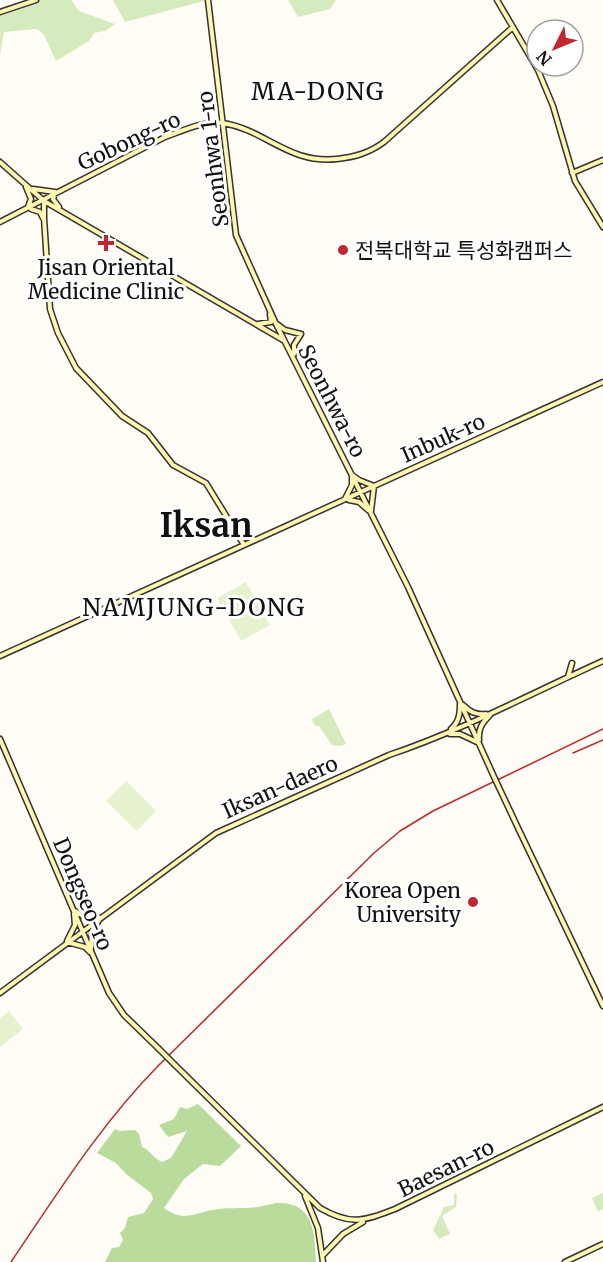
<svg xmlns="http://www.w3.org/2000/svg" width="603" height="1262" viewBox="0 0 603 1262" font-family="Merriweather,'Noto Sans KR',serif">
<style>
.green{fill:#d5ebbd}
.forest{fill:#b9dc9c}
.pitch{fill:#e6f2cf}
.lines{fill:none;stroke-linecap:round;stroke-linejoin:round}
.secondary-casing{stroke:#333;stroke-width:7}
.secondary{stroke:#fff6b0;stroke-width:4}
.rail{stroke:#c4262e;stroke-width:1.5}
.secondary-bridge-casing{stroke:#333;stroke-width:7;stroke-linecap:butt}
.secondary-bridge{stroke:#fff6b0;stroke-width:4}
.poi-dot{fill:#c4262e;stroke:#fff;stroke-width:2}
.labels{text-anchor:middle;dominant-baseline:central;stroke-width:6;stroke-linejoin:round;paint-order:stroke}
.street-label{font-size:21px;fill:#111;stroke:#fff}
.poi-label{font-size:21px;fill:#111;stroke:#fff;text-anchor:start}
.quarter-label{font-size:24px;letter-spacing:1.5px;fill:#111;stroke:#fff}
.town-label{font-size:33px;font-weight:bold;fill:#111;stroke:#fff}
</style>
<rect width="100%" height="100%" fill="#fffdf5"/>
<path class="green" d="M40,0H71L79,11L115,24L105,31L94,33L89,41L56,61L44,35L37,29L4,32L0,55V13Z
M113,0H204V1L125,22Z
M288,0H336L330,9L298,17Z
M329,709L346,744L339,746L332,745L319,726L314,725L312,719Z
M454,1192L457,1196L456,1207L442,1216L450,1234L439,1239L433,1230L444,1207L454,1205Z
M603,1193V1209L598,1212L592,1198Z"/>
<path class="forest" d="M198,1104L241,1146L220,1166L203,1164L184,1179L164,1208C184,1222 191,1214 212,1210C227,1207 243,1209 258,1207C264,1206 270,1204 276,1203C314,1201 315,1233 316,1262H105L112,1248L119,1247L123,1240L120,1233L125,1228L128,1217L144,1213L153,1199L151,1193L126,1174L116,1163L97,1153L115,1129L120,1131L135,1130L139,1134L142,1147C150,1150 153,1158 162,1162L171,1158L187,1131L168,1137L159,1125L174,1119L180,1107L187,1109Z"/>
<path class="pitch" d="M246,582L270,625L241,641L217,598Z
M126,781L156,811L137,831L106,801Z
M9,1011L23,1029L0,1047V1018Z"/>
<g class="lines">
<defs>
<path id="secondary" d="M208,0L236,235L276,324L408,587L495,779
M497,0L538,70L553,106L575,181L603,227
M0,12L36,0
M0,162L44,201L283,340
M572,173L603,160
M26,187L31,199L28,207
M33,189L55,192
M55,193L53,199L59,207
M44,201V218L50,309L58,333L76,368L122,416L148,433L173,465L206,483L244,545
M31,209L40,212L43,218
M0,222L165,137C182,131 205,120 223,123C266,130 288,164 337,159C355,157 369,153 384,142L513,27
M258,324L271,322L270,314
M277,324L285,330L301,334L294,345V354
M345,499L352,485V475L359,480L374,486L371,511
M349,500L359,502L368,510
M0,656L603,382
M568,677L572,663
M463,705C470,712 476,715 486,714
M451,729C459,722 460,714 460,704
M450,734H460L479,743
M0,739L109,993L124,1015L158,1048
M479,740C478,729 482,723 490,715
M519,830L603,1006
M75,911L83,916L101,918
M67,941L75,925L74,914
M67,942L85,947L90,952
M91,949L92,931L99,920
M0,993L216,833L389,755C463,730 532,693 603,661
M175,1065L320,1208C351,1226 364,1221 395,1209L603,1107
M305,1196L318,1228L323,1262
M323,1255L343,1234L363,1222
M565,1262L603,1244"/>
</defs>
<use href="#secondary" class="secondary-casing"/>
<use href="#secondary" class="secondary"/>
<path class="rail" d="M573,753L603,740
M11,1262C57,1194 100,1125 158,1066L374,853L400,831L433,811L603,729"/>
<defs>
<path id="secondary-bridge" d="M495,779L519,830
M158,1048L175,1065"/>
</defs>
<use href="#secondary-bridge" class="secondary-bridge-casing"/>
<use href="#secondary-bridge" class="secondary-bridge"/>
</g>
<g class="poi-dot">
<path d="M103 234h6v6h6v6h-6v6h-6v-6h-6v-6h6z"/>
<circle cx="343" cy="250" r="6"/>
<circle cx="473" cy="902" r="6"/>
</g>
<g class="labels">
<g class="street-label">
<text transform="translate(129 141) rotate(-25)">Gobong-ro</text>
<text transform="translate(213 159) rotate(-97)">Seonhwa 1-ro</text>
<text transform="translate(332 401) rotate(63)">Seonhwa-ro</text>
<text transform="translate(443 438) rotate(-24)">Inbuk-ro</text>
<text transform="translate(280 787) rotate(-24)">Iksan-daero</text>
<text transform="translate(83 894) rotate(67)">Dongseo-ro</text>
<text transform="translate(446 1168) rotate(-26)">Baesan-ro</text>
</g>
<g class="poi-label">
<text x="355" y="250">전북대학교 특성화캠퍼스</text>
<text x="106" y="267" text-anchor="middle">Jisan Oriental<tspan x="106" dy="24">Medicine Clinic</tspan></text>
<text x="461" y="890" text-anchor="end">Korea Open<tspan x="461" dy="24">University</tspan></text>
</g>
<g class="quarter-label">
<text x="318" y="91">MA-DONG</text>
<text x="194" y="607">NAMJUNG-DONG</text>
</g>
<g class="town-label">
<text x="206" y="525">Iksan</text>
</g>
</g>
<g transform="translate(555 48) rotate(227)"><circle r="28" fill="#ffffff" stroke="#a0a0a0" stroke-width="1.5"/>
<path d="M0-4.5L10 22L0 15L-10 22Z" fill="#c4262e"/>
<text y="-9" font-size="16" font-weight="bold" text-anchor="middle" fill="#111111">N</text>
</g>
</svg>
